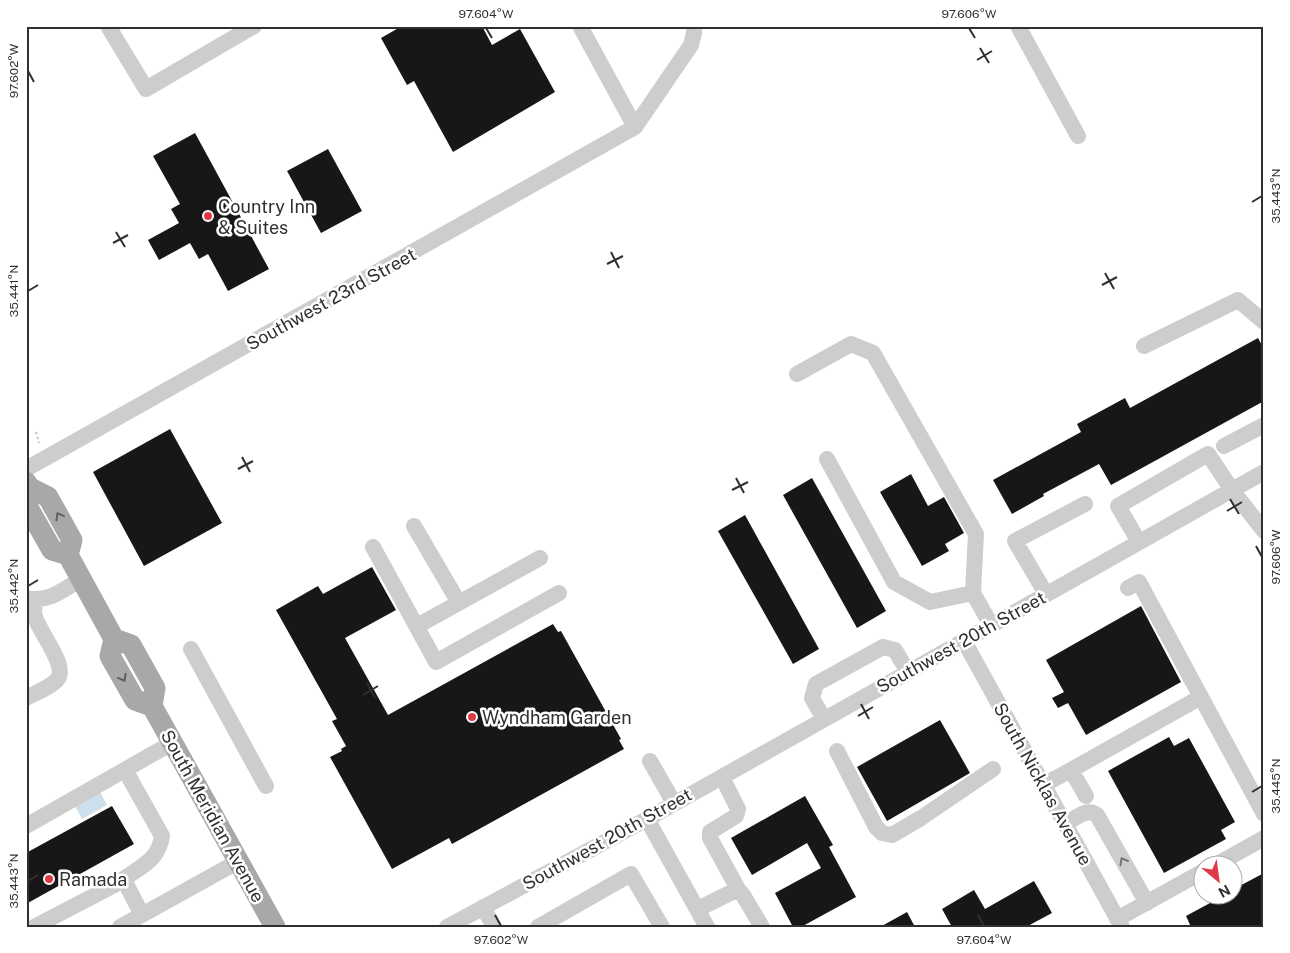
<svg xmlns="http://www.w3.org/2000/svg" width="1290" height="953" viewBox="0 0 1290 953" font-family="'Public Sans',sans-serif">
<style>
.water{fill:#ccdfeb}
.building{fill:#171717}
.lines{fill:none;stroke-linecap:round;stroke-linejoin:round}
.path{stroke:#cdcdcd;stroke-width:2.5;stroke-dasharray:2.5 2.5;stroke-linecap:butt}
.minor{stroke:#cdcdcd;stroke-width:16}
.major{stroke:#a8a8a8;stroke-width:21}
.oneway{stroke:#606060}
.oneway2{stroke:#777}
.ticks{fill:none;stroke:#303030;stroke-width:2}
.poi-dot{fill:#de3b48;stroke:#fff;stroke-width:2}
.labels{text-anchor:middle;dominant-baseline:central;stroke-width:5;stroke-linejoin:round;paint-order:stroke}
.poi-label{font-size:18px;fill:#303030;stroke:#fff;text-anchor:start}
.street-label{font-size:18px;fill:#303030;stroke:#fff}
.neatline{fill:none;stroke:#303030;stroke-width:2}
.ticks-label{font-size:12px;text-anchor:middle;fill:#303030}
</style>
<rect width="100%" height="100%" fill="#fff"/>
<path class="water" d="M100,792L107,805L82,819L75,806Z"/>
<path class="building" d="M402,26H482L492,45L520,29L555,92L453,152L414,81L407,85L381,38Z
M195,133L269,269L228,291L208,254L199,259L190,243L159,260L148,240L179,223L171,209L180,204L153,156Z
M328,149L362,211L321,233L287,171Z
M1258,338L1264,349V401L1111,485L1099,464L1043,494L1044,496L1012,514L993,480L1081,432L1077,424L1125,398L1130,408Z
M170,429L222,523L144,566L93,472Z
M911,474L928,506L944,497L964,533L945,544L949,551L922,566L880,492Z
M812,478L886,611L857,628L783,495Z
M745,515L819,649L793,664L718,531Z
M372,567L396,610L345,638L388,715L553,624L558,632L561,631L621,739L619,740L624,749L452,844L449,838L392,869L330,757L342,751L341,749L346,746L332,721L337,719L276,610L318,586L323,594Z
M1141,606L1181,682L1086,735L1068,703L1058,708L1052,698L1064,692L1046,660Z
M940,720L970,773L887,821L857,767Z
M1169,737L1174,746L1189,738L1235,822L1221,830L1226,839L1164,873L1108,771Z
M805,796L833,845L829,847L856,897L801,927H793L775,893L821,868L807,843L752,875L731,838Z
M112,806L134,844L26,904V853Z
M1264,873V927H1191L1186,916L1223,896H1232V890Z
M1034,881L1052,913L1026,927H952L942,909L974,890L985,909Z
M907,912L915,927H880Z"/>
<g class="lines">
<path class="path" d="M36,432L39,443"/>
<path class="minor" d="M108,26L146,89L254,26
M580,26L635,127
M1018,26L1078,136
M1144,346L1238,300L1264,322
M797,374L851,344L873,353L976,534L973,593L991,625
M1224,446L1264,425
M827,459L894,582L930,602L973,593
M26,469L635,127L691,45L694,33V26
M414,526L459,603
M1139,542L1118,506L1208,454L1232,490L1264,531
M373,547L436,662L559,593
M1128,588L1139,582L1264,814
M1046,594L1015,541L1085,504
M26,598C48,603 63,590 81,579
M417,626L540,558
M964,641L1122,927
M191,649L266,786
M26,698C36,693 49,688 57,680C70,665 35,629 34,612C34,608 35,604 36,600
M824,719L812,698L816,684L883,647L895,650L908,672
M837,751L876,827L882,833L892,835L921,818L993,769
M650,761L674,803
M125,770L162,836C159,859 142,866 125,878L124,880L142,915
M1071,770L1201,697
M722,777L738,809L736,816L710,832V838L738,889
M1043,785L1071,770L1086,796
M647,819L707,927
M1065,824C1075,819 1086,807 1097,815L1147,903
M26,826L172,743
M1214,866L1264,838
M483,907L494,927
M698,909L738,889L743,895L762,927
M1117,919L1202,872
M34,927L124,880
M120,927L239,861
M447,927L647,819L1264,472
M538,927L631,874L662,927"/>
<path class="major" d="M26,482L30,488L27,506L52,550L68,555L114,639L110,656L135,700L152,706
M30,488L48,497L72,540L68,555
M114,639L131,645L155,688L152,706L275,927"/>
</g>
<defs><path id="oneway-chevron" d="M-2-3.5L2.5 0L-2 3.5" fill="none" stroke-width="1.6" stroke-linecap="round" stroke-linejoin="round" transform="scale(1.25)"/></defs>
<g class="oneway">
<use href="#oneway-chevron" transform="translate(59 516) rotate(-119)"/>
<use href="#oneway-chevron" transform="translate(123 678) rotate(61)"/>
</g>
<use class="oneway2" href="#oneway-chevron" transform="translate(1123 861) rotate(-120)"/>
<path class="ticks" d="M486,28L492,38M969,28L975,38M980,48L989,63M977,60L992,51M28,71L34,82M1252,202L1262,196M116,232L125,247M113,243L128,235M611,252L619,268M607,264L623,256M1105,273L1114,289M1102,285L1117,277M28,291L38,285M242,457L250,472M238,469L253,461M736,478L744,493M732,490L748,482M1230,499L1239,514M1227,511L1242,502M1256,546L1262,557M28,586L38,580M367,683L375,698M363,695L378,686M861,704L869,719M858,716L873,707M1252,792L1262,786M28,881L38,875M495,915L501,926M978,915L984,926"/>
<g class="poi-dot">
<circle cx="208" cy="216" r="5"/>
<circle cx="472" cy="717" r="5"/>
<circle cx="49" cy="879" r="5"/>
</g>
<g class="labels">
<g class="poi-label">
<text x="218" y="206">Country Inn<tspan x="218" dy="21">&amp; Suites</tspan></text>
<text x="482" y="717">Wyndham Garden</text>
<text x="59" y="879">Ramada</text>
</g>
<g class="street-label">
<text transform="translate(331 299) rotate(-29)">Southwest 23rd Street</text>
<text transform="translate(961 642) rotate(-29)">Southwest 20th Street</text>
<text transform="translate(1043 784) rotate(61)">South Nicklas Avenue</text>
<text transform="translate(213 816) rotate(61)">South Meridian Avenue</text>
<text transform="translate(607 839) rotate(-29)">Southwest 20th Street</text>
</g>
</g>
<rect width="1290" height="953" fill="none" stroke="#ffffff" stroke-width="55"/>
<g transform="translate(1218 880) rotate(151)"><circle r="24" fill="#ffffff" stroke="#acacac"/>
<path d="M0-4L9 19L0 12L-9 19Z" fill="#de3b48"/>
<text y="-8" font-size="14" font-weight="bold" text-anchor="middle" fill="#303030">N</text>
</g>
<rect x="28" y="28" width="1234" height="898" class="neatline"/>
<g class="ticks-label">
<text x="486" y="18">97.604°W</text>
<text x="969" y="18">97.606°W</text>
<text transform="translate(14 71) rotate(-90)" y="4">97.602°W</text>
<text transform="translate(1276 196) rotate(-90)" y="4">35.443°N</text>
<text transform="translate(14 291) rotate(-90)" y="4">35.441°N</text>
<text transform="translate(1276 557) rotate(-90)" y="4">97.606°W</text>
<text transform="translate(14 586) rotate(-90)" y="4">35.442°N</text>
<text transform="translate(1276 786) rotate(-90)" y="4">35.445°N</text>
<text transform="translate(14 881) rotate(-90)" y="4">35.443°N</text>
<text x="501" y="944">97.602°W</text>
<text x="984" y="944">97.604°W</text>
</g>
</svg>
